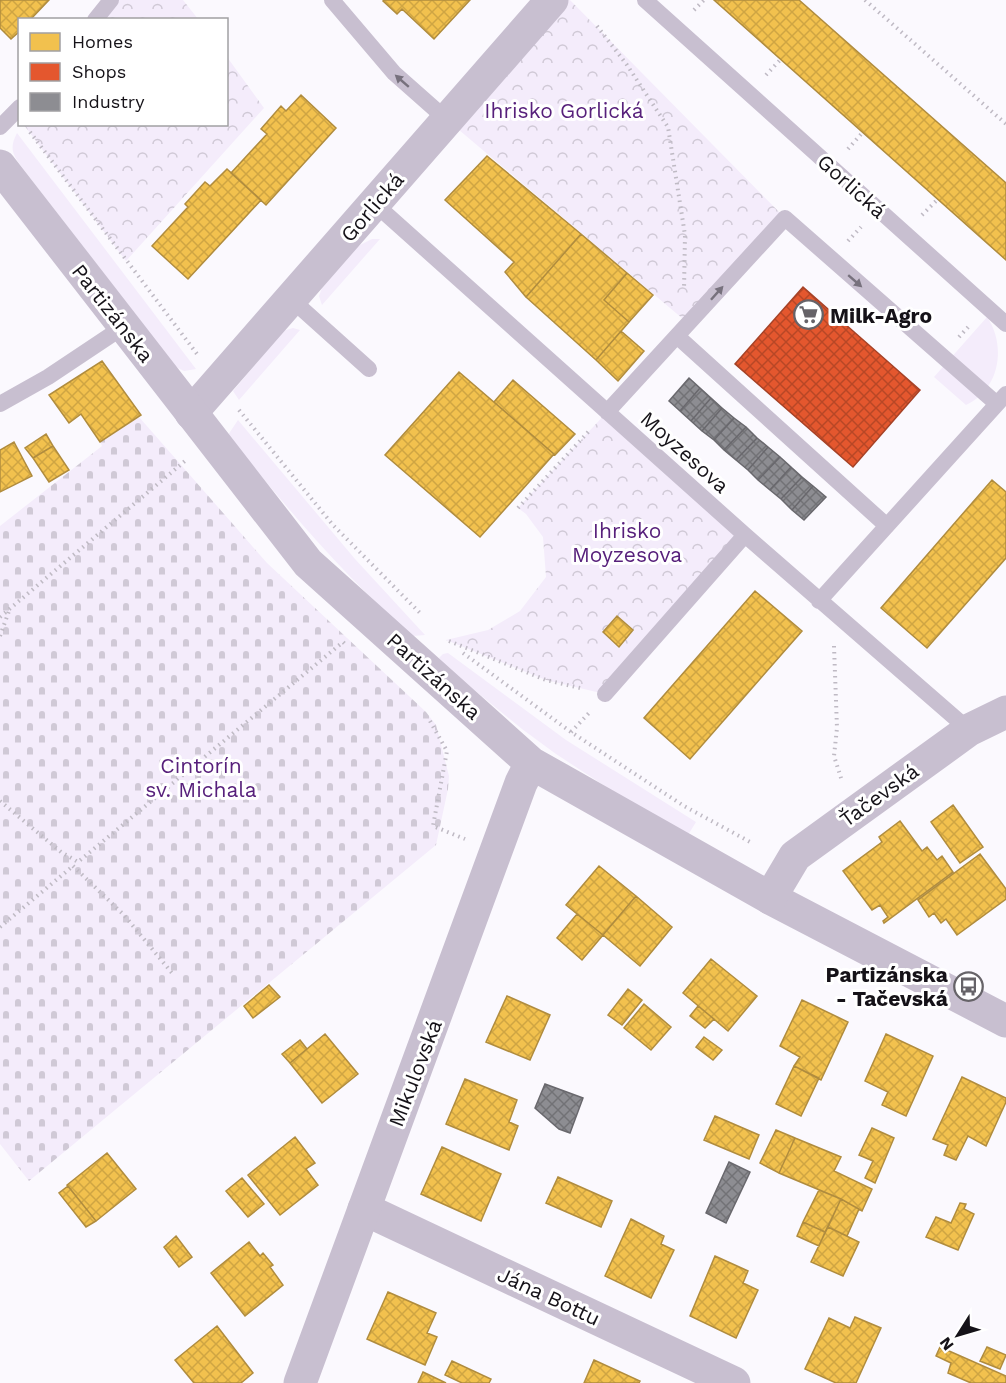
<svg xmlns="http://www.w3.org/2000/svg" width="1006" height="1383" viewBox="0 0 1006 1383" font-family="'Work Sans',sans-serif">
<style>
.grass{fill:#f4ecfb}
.cemetery{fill:url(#cemetery-stones)}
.park{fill:url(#park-crowns)}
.homes{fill:url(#homes-cross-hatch);stroke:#b08c3e;stroke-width:1.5}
.shops{fill:url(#shops-cross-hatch);stroke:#a64227;stroke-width:1.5}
.industry{fill:url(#industry-cross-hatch);stroke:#69686d;stroke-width:1.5}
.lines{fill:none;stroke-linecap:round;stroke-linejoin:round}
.path{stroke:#bfbac4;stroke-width:4;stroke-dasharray:1.5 4.5;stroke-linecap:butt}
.service{stroke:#c8bfd0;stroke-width:16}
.minor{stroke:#c8bfd0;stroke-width:33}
.tertiary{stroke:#c8bfd0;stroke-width:33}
.oneway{fill:#77717d}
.labels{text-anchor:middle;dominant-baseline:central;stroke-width:6;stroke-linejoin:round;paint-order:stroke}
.park-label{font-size:21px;fill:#57207b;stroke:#fff}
.street-label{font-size:21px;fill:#151218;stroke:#fff}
.poi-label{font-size:21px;font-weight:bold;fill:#151218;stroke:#fff;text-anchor:start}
</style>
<defs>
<pattern id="cemetery-stones" width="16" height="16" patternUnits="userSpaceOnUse" patternTransform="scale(1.5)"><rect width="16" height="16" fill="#f4ecfb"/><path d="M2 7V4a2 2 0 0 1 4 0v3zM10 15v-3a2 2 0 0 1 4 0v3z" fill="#d0c9d6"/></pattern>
<pattern id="park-crowns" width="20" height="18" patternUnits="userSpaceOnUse" patternTransform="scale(1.5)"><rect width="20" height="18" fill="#f4ecfb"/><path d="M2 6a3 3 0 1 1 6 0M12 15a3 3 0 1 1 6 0" fill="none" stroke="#d0c9d6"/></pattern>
<pattern id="homes-cross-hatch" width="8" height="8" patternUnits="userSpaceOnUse" patternTransform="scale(1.5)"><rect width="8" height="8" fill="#f2c14e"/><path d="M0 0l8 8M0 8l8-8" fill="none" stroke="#cfa543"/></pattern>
<pattern id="shops-cross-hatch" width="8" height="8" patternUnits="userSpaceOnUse" patternTransform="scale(1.5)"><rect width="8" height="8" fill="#e4572e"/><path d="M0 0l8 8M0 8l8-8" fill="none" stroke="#b84726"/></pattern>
<pattern id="industry-cross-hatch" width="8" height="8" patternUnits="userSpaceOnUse" patternTransform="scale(1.5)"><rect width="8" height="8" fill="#8d8d92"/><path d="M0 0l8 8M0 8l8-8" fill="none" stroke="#727276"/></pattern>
</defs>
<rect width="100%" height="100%" fill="#fbf9fe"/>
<path class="grass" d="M17,133L196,369L184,371L176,367L24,170C14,156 8,150 17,133Z
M372,239H380L322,305L319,296L322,288L356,247Z
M987,317C1006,344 1001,389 966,405L934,377Z
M293,328L300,330L239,400L233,391L283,331Z
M238,420L355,559L425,635L413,636C344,577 285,506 228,435Z
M448,653L566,740L696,822L688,835L617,794L556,754L522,729L445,666L439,658L443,654Z"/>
<path class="cemetery" d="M139,417L267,563L426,712L436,725L449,776L448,789L436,845L29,1181L0,1144V526L102,446L100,442Z"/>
<path class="park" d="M111,0H183L198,19L95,20Z
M552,0H570L785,218L689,324L446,119Z
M227,57L264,108L126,261L24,125L226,124Z
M607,412L745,535L605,694L546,680L446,640L488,630L520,611L546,577L543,537L526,514L518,508Z"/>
<path class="homes" d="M0,0H49L30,20H20V31L11,39L0,28Z
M384,0H470L434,39L402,9L397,14L383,1Z
M714,0H799L1006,183V260Z
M301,95L336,128L266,205L231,173L267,134L261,129L281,106L286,111Z
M487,156L581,234L526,297L505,272L514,262L445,200Z
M227,169L261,200L188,279L152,246L188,207L185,204L205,182L210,186Z
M581,234L627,273L604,300L629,322L596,360L526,297Z
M627,273L653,295L629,322L604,300Z
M621,331L644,351L618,381L596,360Z
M102,361L141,415L100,442L81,414L69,423L49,395Z
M459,372L554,454L480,537L385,455Z
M513,380L575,434L555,455L494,402Z
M46,434L53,446L33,458L25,448Z
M14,442L32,476L0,492V450Z
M53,446L69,470L49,482L33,458Z
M992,480L1006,492V558L927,648L881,608Z
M755,591L802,631L690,759L644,718Z
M617,616L633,630L619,647L603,632Z
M953,805L983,847L960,863L931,822Z
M900,821L922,851L927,847L937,860L942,856L953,872L884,923L883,921L888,917L880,905L872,910L843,871L882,842L879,837Z
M980,854L1006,889V899L957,935L946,919L941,923L934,913L929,917L918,900Z
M599,866L636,896L603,935L566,905Z
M636,896L672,927L640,966L603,935Z
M577,914L603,935L582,960L557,938Z
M711,959L757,996L728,1031L683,993Z
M269,985L280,997L253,1018L244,1006Z
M628,989L642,1000L622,1025L608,1015Z
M507,996L550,1015L530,1060L486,1042Z
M802,1000L848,1022L821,1080L794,1066L800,1057L780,1046Z
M644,1004L671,1027L651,1050L624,1028Z
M698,1006L714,1019L705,1028L690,1016Z
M325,1034L358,1074L322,1103L290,1063Z
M886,1034L933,1056L906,1116L882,1105L888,1092L865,1081Z
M704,1037L722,1050L713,1060L696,1047Z
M300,1040L307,1049L290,1063L282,1054Z
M794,1066L819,1078L801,1116L776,1104Z
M962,1077L1006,1098V1102L986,1146L968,1136L956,1160L944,1155L948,1145L933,1139Z
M465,1079L517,1100L509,1122L518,1126L509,1150L446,1124Z
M715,1116L759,1135L749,1159L704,1140Z
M872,1128L894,1138L875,1183L865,1178L873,1161L859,1155Z
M776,1130L795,1138L779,1173L760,1163Z
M295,1137L315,1163L306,1169L318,1185L280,1215L248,1175Z
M795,1138L841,1157L834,1171L872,1189L862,1211L841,1199L779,1173Z
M442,1147L501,1174L481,1221L421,1194Z
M107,1153L136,1189L96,1221L67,1185Z
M558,1177L612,1201L601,1227L546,1203Z
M242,1178L264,1204L248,1217L226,1191Z
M68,1186L96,1221L86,1227L59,1193Z
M819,1190L841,1199L825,1232L803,1222Z
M841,1199L859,1209L847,1236L828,1227Z
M960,1203L966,1204L964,1209L974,1214L958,1250L926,1237L936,1217L951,1223Z
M631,1219L664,1236L661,1244L674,1250L651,1298L605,1276Z
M803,1222L825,1232L819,1246L797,1236Z
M828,1227L859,1242L843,1276L811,1262Z
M176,1236L192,1257L179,1267L164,1247Z
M249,1242L260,1256L263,1253L273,1265L270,1267L283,1285L245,1316L211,1273Z
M715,1256L748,1271L743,1283L758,1290L736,1338L690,1316Z
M388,1292L436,1313L427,1333L437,1337L425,1365L367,1339Z
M855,1317L881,1328L856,1383H836L805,1369L829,1318L850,1328Z
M217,1326L253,1373L241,1383H194L175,1360Z
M940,1347L1006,1376V1383H971L948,1373L951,1363L936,1356Z
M987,1347L1006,1355L1000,1369L980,1361Z
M594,1360L640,1381L639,1383H584Z
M452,1361L491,1379L489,1383H462L445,1375Z
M423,1372L446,1383H418Z"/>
<path class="shops" d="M803,287L920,390L853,467L735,364Z"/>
<path class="industry" d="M689,378L700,388L680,411L669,401Z
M700,388L711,398L691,421L680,411Z
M711,398L722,408L702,431L691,421Z
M722,408L734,418L714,440L702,431Z
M734,418L746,427L724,450L714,440Z
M746,427L757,438L736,460L724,450Z
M757,438L768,447L748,470L736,460Z
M768,447L780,457L758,480L748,470Z
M780,457L791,467L770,490L758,480Z
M791,467L802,477L781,499L770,490Z
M802,477L813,486L792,510L781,499Z
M813,486L826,497L804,520L792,510Z
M545,1084L583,1098L570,1133L559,1129L535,1108Z
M729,1162L750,1172L726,1223L706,1213Z"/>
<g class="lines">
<path class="path" d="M865,0L1006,124
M694,10L704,0
M597,26L627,65L668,127L685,235L684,290
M766,75L781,59
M30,132L197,354
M848,149L863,132
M922,215L938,199
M848,241L861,227
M959,337L970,325
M239,410L333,525L422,615
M518,508L590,430
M0,617L185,461
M0,636L9,611
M449,641L546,680L580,688
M834,646L837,728L834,756L842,781
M463,653L571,732L684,806L752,843
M430,721L447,751L433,826L465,839
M571,732L589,713
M0,801L61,852L78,862L343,642L345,644
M73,866L124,915L172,973
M0,927L73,866"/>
<path class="service" d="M332,0L394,73L446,119
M645,0L1006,324
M95,20L111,0
M0,127L20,107
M375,204L745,535L969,730
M291,299L369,369
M678,337L887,526
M0,404L48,377L123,327
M607,412L785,218L997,404
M819,601L1006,394
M605,694L745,535"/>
<path class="minor" d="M191,413L552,0
M770,898L1006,1021
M364,1209L734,1383"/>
<path class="tertiary" d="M0,166L308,563L531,763L770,898L795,856L969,730L1006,712
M300,1383L521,783L531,763"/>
</g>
<defs><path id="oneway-solid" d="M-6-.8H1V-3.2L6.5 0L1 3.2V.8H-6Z" transform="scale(1.5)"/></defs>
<g class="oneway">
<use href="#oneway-solid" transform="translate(402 81) rotate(-139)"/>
<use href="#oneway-solid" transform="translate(855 281) rotate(41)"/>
<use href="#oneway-solid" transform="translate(717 293) rotate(-48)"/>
</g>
<defs>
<symbol id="supermarket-ring" viewBox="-11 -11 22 22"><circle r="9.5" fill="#fff" stroke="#666368" stroke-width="1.5"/><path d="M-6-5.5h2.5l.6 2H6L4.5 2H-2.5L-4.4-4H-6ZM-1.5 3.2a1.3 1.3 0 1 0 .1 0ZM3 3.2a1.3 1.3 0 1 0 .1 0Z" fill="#666368"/></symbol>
<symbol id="bus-ring" viewBox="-11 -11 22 22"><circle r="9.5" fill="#fff" stroke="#666368" stroke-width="1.5"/><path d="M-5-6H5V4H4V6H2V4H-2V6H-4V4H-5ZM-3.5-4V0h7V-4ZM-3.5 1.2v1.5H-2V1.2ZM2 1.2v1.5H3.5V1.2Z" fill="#666368"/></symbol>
</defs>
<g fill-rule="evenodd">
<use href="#supermarket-ring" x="792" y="298" width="33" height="33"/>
<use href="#bus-ring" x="952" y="970" width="33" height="33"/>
</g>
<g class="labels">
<g class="park-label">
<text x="564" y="110">Ihrisko Gorlická</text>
<text x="627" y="530">Ihrisko<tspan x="627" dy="24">Moyzesova</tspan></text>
<text x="201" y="765">Cintorín<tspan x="201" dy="24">sv. Michala</tspan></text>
</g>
<g class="street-label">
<text transform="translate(852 186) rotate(42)">Gorlická</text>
<text transform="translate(372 207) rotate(-49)">Gorlická</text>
<text transform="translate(113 313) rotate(52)">Partizánska</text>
<text transform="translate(685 452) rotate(42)">Moyzesova</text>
<text transform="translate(434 676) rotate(42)">Partizánska</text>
<text transform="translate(879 795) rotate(-36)">Ťačevská</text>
<text transform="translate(415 1073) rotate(-69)">Mikulovská</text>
<text transform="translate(549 1296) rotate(25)">Jána Bottu</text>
</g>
<g class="poi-label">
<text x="830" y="315">Milk-Agro</text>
<text x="948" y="974" text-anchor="end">Partizánska<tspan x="948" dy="24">- Tačevská</tspan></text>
</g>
</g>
<rect x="18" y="18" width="210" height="108" fill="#ffffff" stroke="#a1a0a3" stroke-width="1.5"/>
<rect x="30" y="33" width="30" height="18" fill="#f2c14e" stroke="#a1a0a3" stroke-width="1.5"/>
<text x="72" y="48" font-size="18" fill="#151218">Homes</text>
<rect x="30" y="63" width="30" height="18" fill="#e4572e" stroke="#a1a0a3" stroke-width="1.5"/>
<text x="72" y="78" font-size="18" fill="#151218">Shops</text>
<rect x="30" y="93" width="30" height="18" fill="#8d8d92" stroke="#a1a0a3" stroke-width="1.5"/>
<text x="72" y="108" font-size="18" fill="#151218">Industry</text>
<g transform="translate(958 1335) rotate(233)" stroke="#ffffff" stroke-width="4.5" paint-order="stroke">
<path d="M0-4.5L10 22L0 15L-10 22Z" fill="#151218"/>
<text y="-9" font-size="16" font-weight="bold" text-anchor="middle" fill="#151218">N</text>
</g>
</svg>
